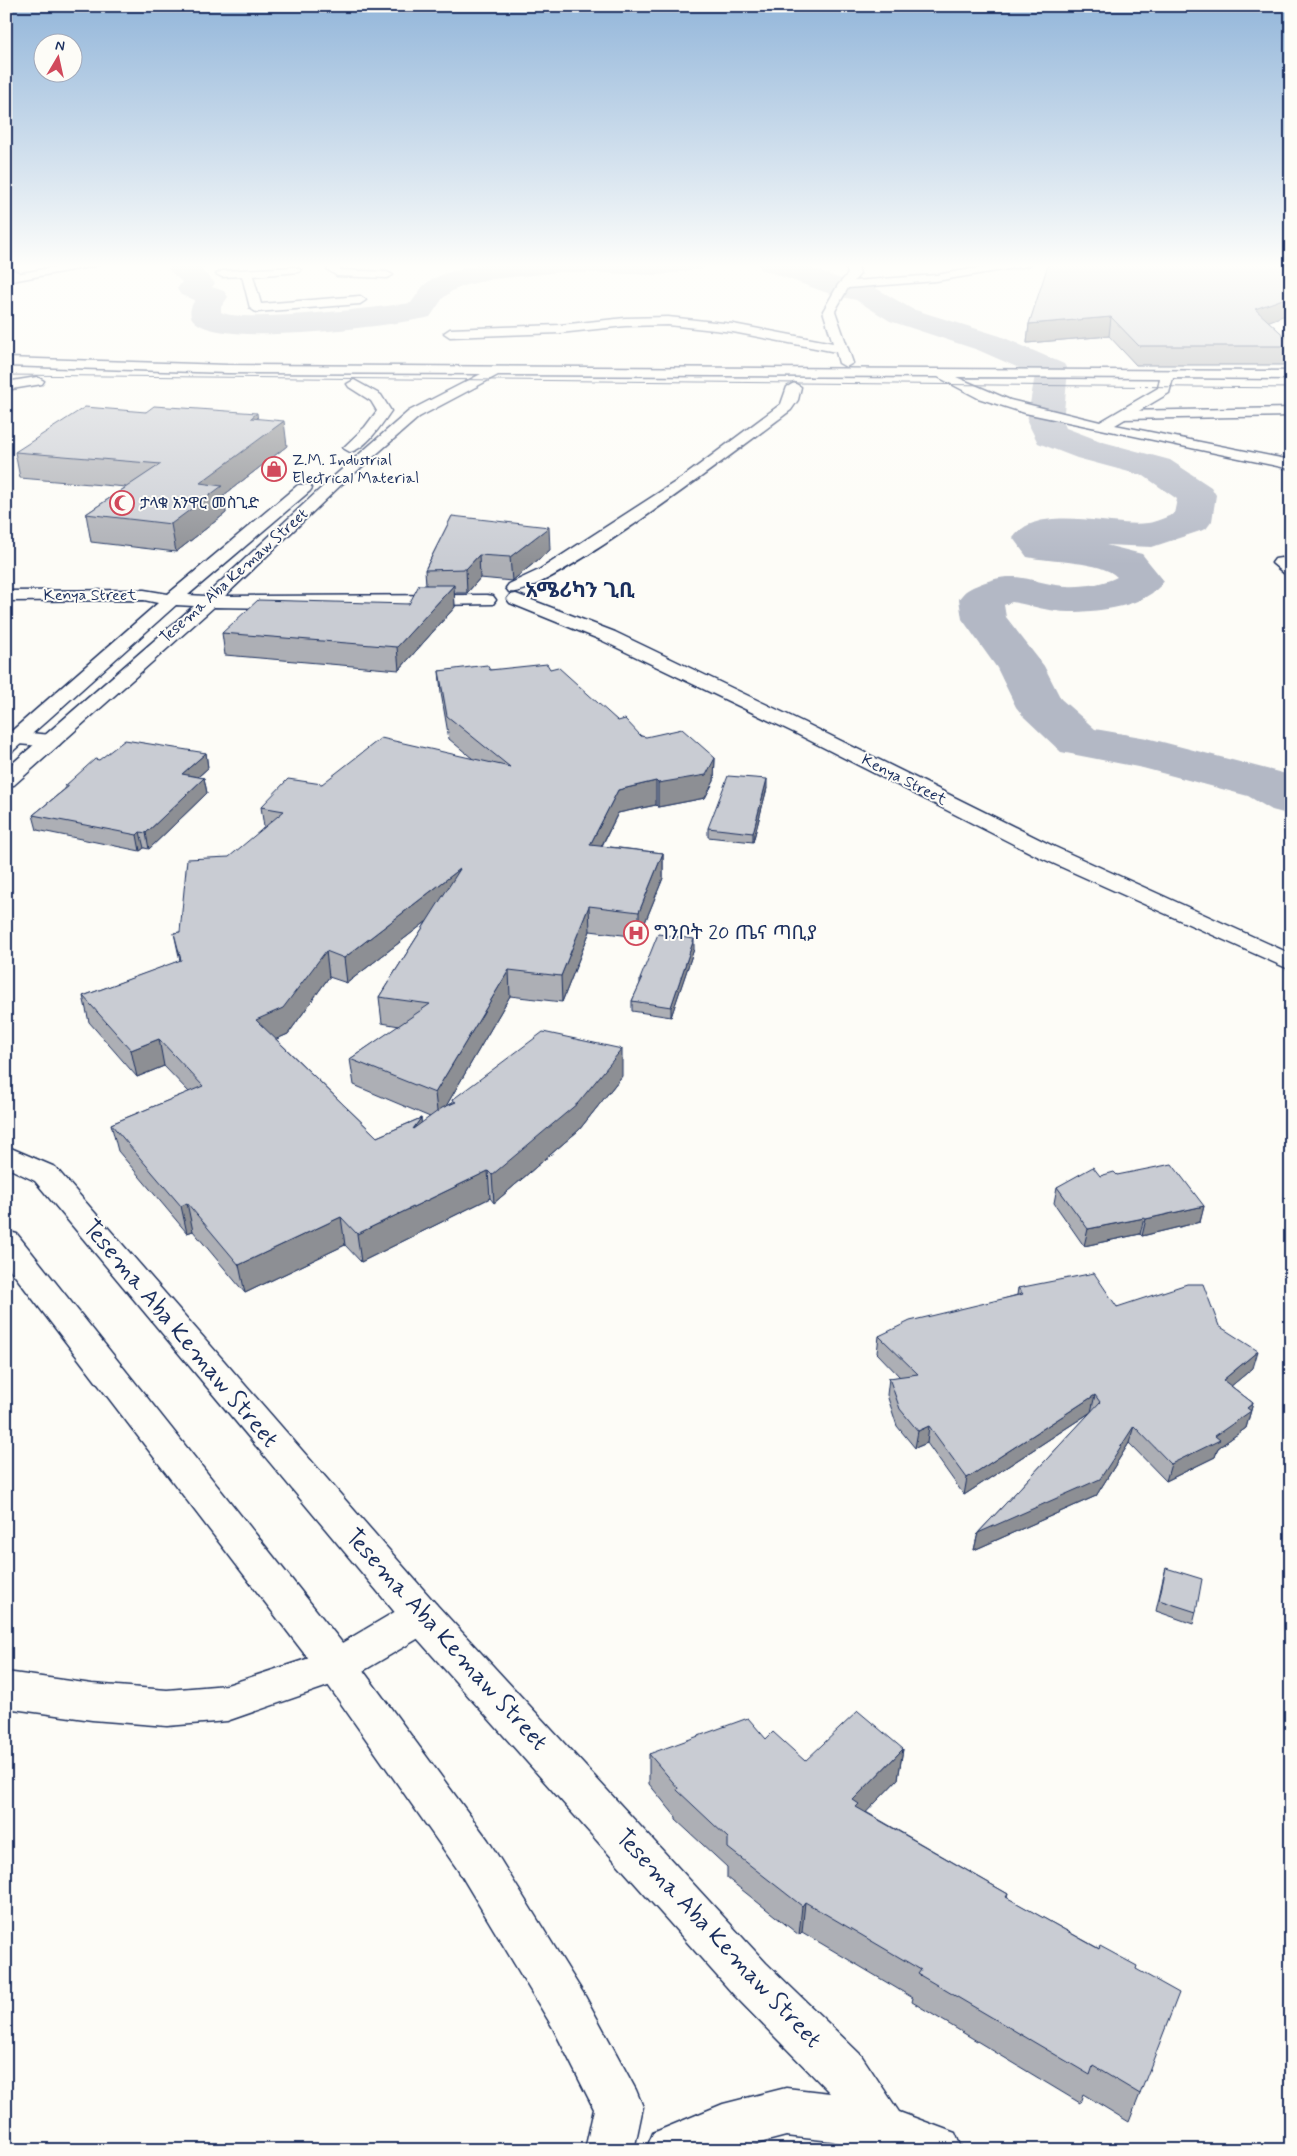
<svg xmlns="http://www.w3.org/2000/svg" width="1297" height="2156" viewBox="0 0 1297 2156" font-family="Mynerve,'Noto Sans Ethiopic',sans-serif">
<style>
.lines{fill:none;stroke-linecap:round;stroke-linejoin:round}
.river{fill:#b3b8c5;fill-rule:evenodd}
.minor-casing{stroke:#1b2f5e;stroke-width:3}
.major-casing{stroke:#1b2f5e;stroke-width:3}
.minor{fill:#fdfcf7;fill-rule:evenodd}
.major{fill:#fdfcf7;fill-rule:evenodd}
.tram{stroke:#1b2f5e;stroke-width:1}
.wall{fill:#adafb5;stroke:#1b2f5e;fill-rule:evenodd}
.shaded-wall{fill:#8d8f94;stroke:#1b2f5e}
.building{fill:#c9ccd3;stroke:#1b2f5e}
.labels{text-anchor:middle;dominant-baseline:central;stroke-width:4;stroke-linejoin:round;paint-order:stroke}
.far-poi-label{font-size:16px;fill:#1b2f5e;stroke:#fdfcf7;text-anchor:start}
.far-street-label{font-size:16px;fill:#1b2f5e;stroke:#fdfcf7}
.poi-label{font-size:20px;fill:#1b2f5e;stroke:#fdfcf7;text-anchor:start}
.far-district-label{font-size:21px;font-weight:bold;fill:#1b2f5e;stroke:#fdfcf7}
.near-street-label{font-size:24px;fill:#1b2f5e;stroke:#fdfcf7}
</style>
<rect width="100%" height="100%" fill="#fdfcf7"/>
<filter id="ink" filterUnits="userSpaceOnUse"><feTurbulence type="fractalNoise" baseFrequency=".02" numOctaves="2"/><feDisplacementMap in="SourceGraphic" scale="10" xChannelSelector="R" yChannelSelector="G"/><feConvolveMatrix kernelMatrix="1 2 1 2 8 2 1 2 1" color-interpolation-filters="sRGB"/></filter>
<g filter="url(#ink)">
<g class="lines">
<path class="river" d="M172,263H209L202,270L215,283L212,287L224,291L228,297L221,307V312C241,324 381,307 411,303L423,286L432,279L446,273L489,263H706L702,269L659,275L562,272L493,279L466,285L452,291L443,298L430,317C409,323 153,361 195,300L181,295L177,289L182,282L168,269Z
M757,263H797L849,282L874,287L912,309L1000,336L1064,364L1068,371L1063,421L1066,428L1103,442L1170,460L1211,487L1216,495L1212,521L1206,529L1152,547L1106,545L1142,554L1164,581C1147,607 1098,612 1069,612C1051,612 1030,605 1012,602L1004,605L1006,617L1044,666L1061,699L1095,729L1147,738L1286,774L1291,777V815L1272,810L1248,796L1143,768L1061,752L1024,717L1016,707L997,668L962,619L959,599C965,590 970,588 980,584C1019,568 1031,584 1067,586C1083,587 1103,584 1117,577C1103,561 1049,562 1027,557L1013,538C1038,502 1110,528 1148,523C1156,522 1166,517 1174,514L1177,499L1144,476L1077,458L1038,443L1027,421L1035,375L978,350L890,321L856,300L833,295L761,269Z"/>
<defs>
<path id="minor" d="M330,263H342L340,270L387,272L393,275L387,278L337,276L327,269Z
M845,263H857L860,274L854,281L936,275L1007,263H1033L1027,266L936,281L848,288L835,311L853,363L846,367L839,363L836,352L733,332L668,325L625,326L560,333L450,337L444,333L450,329L560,325L625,318L668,317L733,324L833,343L823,311L838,285L848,274Z
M6,267L20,273L14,276L6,274Z
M295,267L301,270L299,272L253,276L261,304L360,296L366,300L360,304L256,312L250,308L242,276L222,277L216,274L222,271Z
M37,377L44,381L42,384L6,390V382Z
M794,383L801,387L798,400L791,410C754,438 541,600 509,592L506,588L509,584L539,570L683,477L781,404L787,387Z
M1291,408V416L1122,419L1115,415L1122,411Z
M1281,558L1291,562V575L1285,574L1272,563L1275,559Z
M6,731L52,735L59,737L62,741L59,745L52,747L6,743Z
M422,1600L436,1604L441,1616L436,1628L351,1678L227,1721L167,1726L92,1720L6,1708V1672L92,1684L167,1690L227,1685L325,1653L408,1604Z"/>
<path id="major" d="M76,263H101L95,266L6,282V276Z
M6,358L227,365L1291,371V379L1173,378L1169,393L1115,425L1291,460V469L1025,413L978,398L938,377L498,375L419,417L342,484L225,596L487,595L493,596L496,600L493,604L270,608L214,607L14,785L6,786V769L194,606L176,605L13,751L6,753V736L158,603L144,600L6,601V591L144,590L168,594L298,485H310L312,488L310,491L188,595L205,596L332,478L409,411L481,374L227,373L6,366ZM956,377L1160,378L1158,388L1100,422L1010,400Z
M354,380L381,395L391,411C381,425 367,448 350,452L343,448L365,427L377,411L371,401L349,387L347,384Z
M516,594L615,632L809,725L1055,847L1291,954V970L1039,857L795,733L601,640L510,603L507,599L510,595Z
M6,1146L55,1167L436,1604L766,1963L861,2055L899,2112L955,2133L962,2150H865L832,2141L786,2136L733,2150H646L653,2133L723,2104L786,2088L830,2093L734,1995L408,1628L35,1181L6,1167Z
M6,1231L17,1234L351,1654L488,1840L585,1996L636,2090L643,2107L634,2150H585L594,2109L553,2028L458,1870L323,1678L6,1264Z"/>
</defs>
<use href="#minor" class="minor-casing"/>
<use href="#major" class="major-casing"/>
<use href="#minor" class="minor"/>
<use href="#major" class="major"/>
<path class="tram" d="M6,375L1291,388"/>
</g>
<path class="wall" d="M1052,263L1268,321L1291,342L1290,365H1136L1109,336L1027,343L1029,324Z
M146,412L258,419L287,446L224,495L226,513L176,552L91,542L86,514L126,487L20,478L15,452Z
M452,516L550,550L512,581L480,578L467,593H454L455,607L399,670L225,655L222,633L409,604L426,585L425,570Z
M550,669L618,721L641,736L715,758L714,781L705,798L658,807L656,805L618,813L602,846L663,853V878L639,937L590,931L562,1002L510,996L446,1106L453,1103L452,1100L622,1076L579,1130L494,1203L490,1198L361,1262L345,1245L245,1293L193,1231L187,1233L118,1151L111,1124L189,1092L164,1066L137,1077L89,1022L83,996L180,961L174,933L180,932L264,827L261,807L322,784L473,759L449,739L441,693L439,671ZM427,921L379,997L382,1023L399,1026L350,1059L354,1085L430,1117L421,1124V1118L377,1137L276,1039L288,1034L329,977L347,983Z
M206,753L208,768L198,777L204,778L207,793L149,849L144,848L140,851L37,830L33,815L65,789V786L99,760Z
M767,788L753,842L708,837V828Z
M694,949L671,1017L632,1011V1001L640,984V979Z
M1117,1175L1204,1206L1200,1222L1142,1236L1140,1234L1084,1246L1054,1203L1057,1187L1100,1176Z
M1018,1288L1219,1326L1253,1368L1231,1386L1253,1403L1246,1428L1218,1448L1215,1457L1166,1481L1129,1443L1096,1496L974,1550L978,1533L1091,1412L964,1495L927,1443L915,1448L897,1426L887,1395L889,1378L900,1377L877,1353L879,1336L1017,1295Z
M1166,1568L1196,1612L1193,1624L1156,1611L1163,1579Z
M766,1739L805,1761L903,1749L898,1779L866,1812L1008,1894L1007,1898L1136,1969L1140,2094L1129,2122L1083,2094L1080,2103L912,2002L913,1998L802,1932L799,1935L727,1878V1867L676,1820V1817L649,1784V1754Z"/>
<path class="shaded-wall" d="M1291,296V313L1251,328L1255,309Z
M1111,317L1109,336L1027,343L1029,324Z
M257,413L260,438L284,421L287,446L224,495L226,513L176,552L171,524L200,483L251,418Z
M549,527L550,550L512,581L510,557Z
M479,555L480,578L467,593L466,569Z
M454,585L455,607L399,670L397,647Z
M206,753L208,768L184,789L182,774Z
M715,758L714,781L705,798L658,807V783Z
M204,778L207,793L149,849L146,833Z
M767,779V788L753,842V833Z
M656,781V805L618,813L590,869V845L618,790Z
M140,832L144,848L140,851L137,835Z
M663,853V878L639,937V912Z
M460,869L462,894L347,983L344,958Z
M589,906L590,931L562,1002L561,976Z
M694,939V949L671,1017V1007Z
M326,951L329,977L288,1034L261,1046L256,1020Z
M509,970L510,996L438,1120L435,1093Z
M159,1039L164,1066L137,1077L131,1050Z
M622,1049V1076L579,1130L494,1203L492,1175Z
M421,1118L423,1145L413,1129Z
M488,1171L490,1198L361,1262L357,1234Z
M187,1203L193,1231L187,1233L181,1206Z
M1204,1206L1200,1222L1142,1236L1146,1219Z
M341,1217L345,1245L245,1293L239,1265Z
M1144,1218L1140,1234L1084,1246L1088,1229Z
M1258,1351L1253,1368L1218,1397L1223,1380Z
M1095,1395L1091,1412L964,1495L967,1478Z
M1253,1403L1246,1428L1218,1448L1215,1457L1166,1481L1171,1464L1215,1436L1247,1408Z
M929,1426L927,1443L915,1448L918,1431Z
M1134,1426L1129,1443L1096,1496L974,1550L978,1533Z
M903,1749L898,1779L856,1823L853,1800Z
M805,1902L802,1932L799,1935L802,1906Z"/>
<path class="building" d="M1052,263H1291V296L1255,309L1291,342V346H1139L1111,317L1029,324L1048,265Z
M154,406L257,413L251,418L284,421L200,483L222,486L171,524L86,514L161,464L15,452L85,407L146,412Z
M452,516L549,527L510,557L479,555L466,569L425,570Z
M419,585H454L397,647L222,633L258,600L409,604Z
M547,664L550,669L558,667L618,721L625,719L641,736L646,737L682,729L715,758L706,775L658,783L656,781L618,790L590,845L663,853L639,912L589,906L561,976L509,970L435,1093L350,1059L430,1004L379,997L460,869L344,958L326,951L283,1008L256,1020L377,1137L421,1118L413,1129L442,1108L456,1102L452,1100L543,1032L622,1049L578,1103L492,1175L488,1171L357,1234L341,1217L239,1265L187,1203L181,1206L111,1124L203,1086L159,1039L131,1050L83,996L181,960L174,933L180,932L187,859L229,857L284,811L261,807L288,779L322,784L381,738L510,767L447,716L439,671L487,665L490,670Z
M125,740L206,753L182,774L204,778L146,833L140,832L137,835L33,815L69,786H65L95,759L99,760Z
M728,776L767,779L753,833L708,828Z
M658,934L694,939L671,1007L632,1001L642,979H640Z
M1172,1164L1204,1206L1146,1219L1144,1218L1088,1229L1057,1187L1093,1167L1100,1176L1114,1172L1117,1175Z
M1094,1273L1117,1307L1187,1284H1203L1219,1326L1258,1351L1223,1380L1253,1403L1247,1408L1251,1411L1215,1436L1220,1440L1171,1464L1134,1426L1100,1479L978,1533L1100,1402L1095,1395L967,1478L929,1426L918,1431L900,1409L889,1378L918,1374L879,1336L910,1321L1023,1294L1018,1288Z
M1166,1568L1202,1579L1196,1612L1159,1600Z
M858,1711L903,1749L853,1800L859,1804L856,1807L1008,1894L1006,1897L1099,1949L1100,1946L1137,1966L1136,1969L1179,1993L1140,2094L1093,2066L1090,2075L918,1974L921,1970L805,1902L802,1906L728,1848V1838L677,1790L678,1788L649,1754L748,1718L766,1739L773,1732L805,1761Z"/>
</g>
<linearGradient id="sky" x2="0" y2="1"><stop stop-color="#93b6da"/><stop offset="0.47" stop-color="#fefefb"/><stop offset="1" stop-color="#fefefb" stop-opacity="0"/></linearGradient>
<rect width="1297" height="565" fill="url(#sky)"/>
<defs>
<symbol id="shop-ring" viewBox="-11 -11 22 22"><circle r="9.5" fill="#fdfcf7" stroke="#d1495b" stroke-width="1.5"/><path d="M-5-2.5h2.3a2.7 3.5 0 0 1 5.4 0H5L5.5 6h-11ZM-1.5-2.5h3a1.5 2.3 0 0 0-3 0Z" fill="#d1495b"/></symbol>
<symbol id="mosque-ring" viewBox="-11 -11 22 22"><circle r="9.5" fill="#fdfcf7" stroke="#d1495b" stroke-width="1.5"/><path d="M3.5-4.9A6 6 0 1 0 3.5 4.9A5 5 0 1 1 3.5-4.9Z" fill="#d1495b"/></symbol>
<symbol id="hospital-ring" viewBox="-11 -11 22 22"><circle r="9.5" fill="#fdfcf7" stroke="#d1495b" stroke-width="1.5"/><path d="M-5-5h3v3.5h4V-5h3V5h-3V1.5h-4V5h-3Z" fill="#d1495b"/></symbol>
</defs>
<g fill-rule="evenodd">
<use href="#shop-ring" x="260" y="455" width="28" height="28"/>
<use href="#mosque-ring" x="108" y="489" width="28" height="28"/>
<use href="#hospital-ring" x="622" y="919" width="28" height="28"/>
</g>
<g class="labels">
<g class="far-poi-label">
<text x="292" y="460">Z.M. Industrial<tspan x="292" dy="18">Electrical Material</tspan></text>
<text x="140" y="503">ታላቁ አንዋር መስጊድ</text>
</g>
<g class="far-street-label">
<text transform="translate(234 576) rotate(-42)">Tesema Aba Kemaw Street</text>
<text x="90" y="595">Kenya Street</text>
<text transform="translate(904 780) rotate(27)">Kenya Street</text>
</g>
<g class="poi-label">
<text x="654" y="933">ግንቦት 20 ጤና ጣቢያ</text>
</g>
<g class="far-district-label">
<text x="580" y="591">አሜሪካን ጊቢ</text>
</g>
<g class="near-street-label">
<text transform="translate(180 1334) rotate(50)">Tesema Aba Kemaw Street</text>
<text transform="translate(446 1640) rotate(48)">Tesema Aba Kemaw Street</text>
<text transform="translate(718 1939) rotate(47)">Tesema Aba Kemaw Street</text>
</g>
</g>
<rect width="1297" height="2156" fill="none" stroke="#fdfcf7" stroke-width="25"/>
<rect x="12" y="12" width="1272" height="2131" fill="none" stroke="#1b2f5e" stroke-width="2" filter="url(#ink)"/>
<g transform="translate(58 58) rotate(9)"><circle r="24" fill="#fdfcf7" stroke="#a3aaba"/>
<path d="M0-4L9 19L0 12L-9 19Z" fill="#d1495b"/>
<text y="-8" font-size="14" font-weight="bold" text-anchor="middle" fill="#1b2f5e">N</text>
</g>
</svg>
